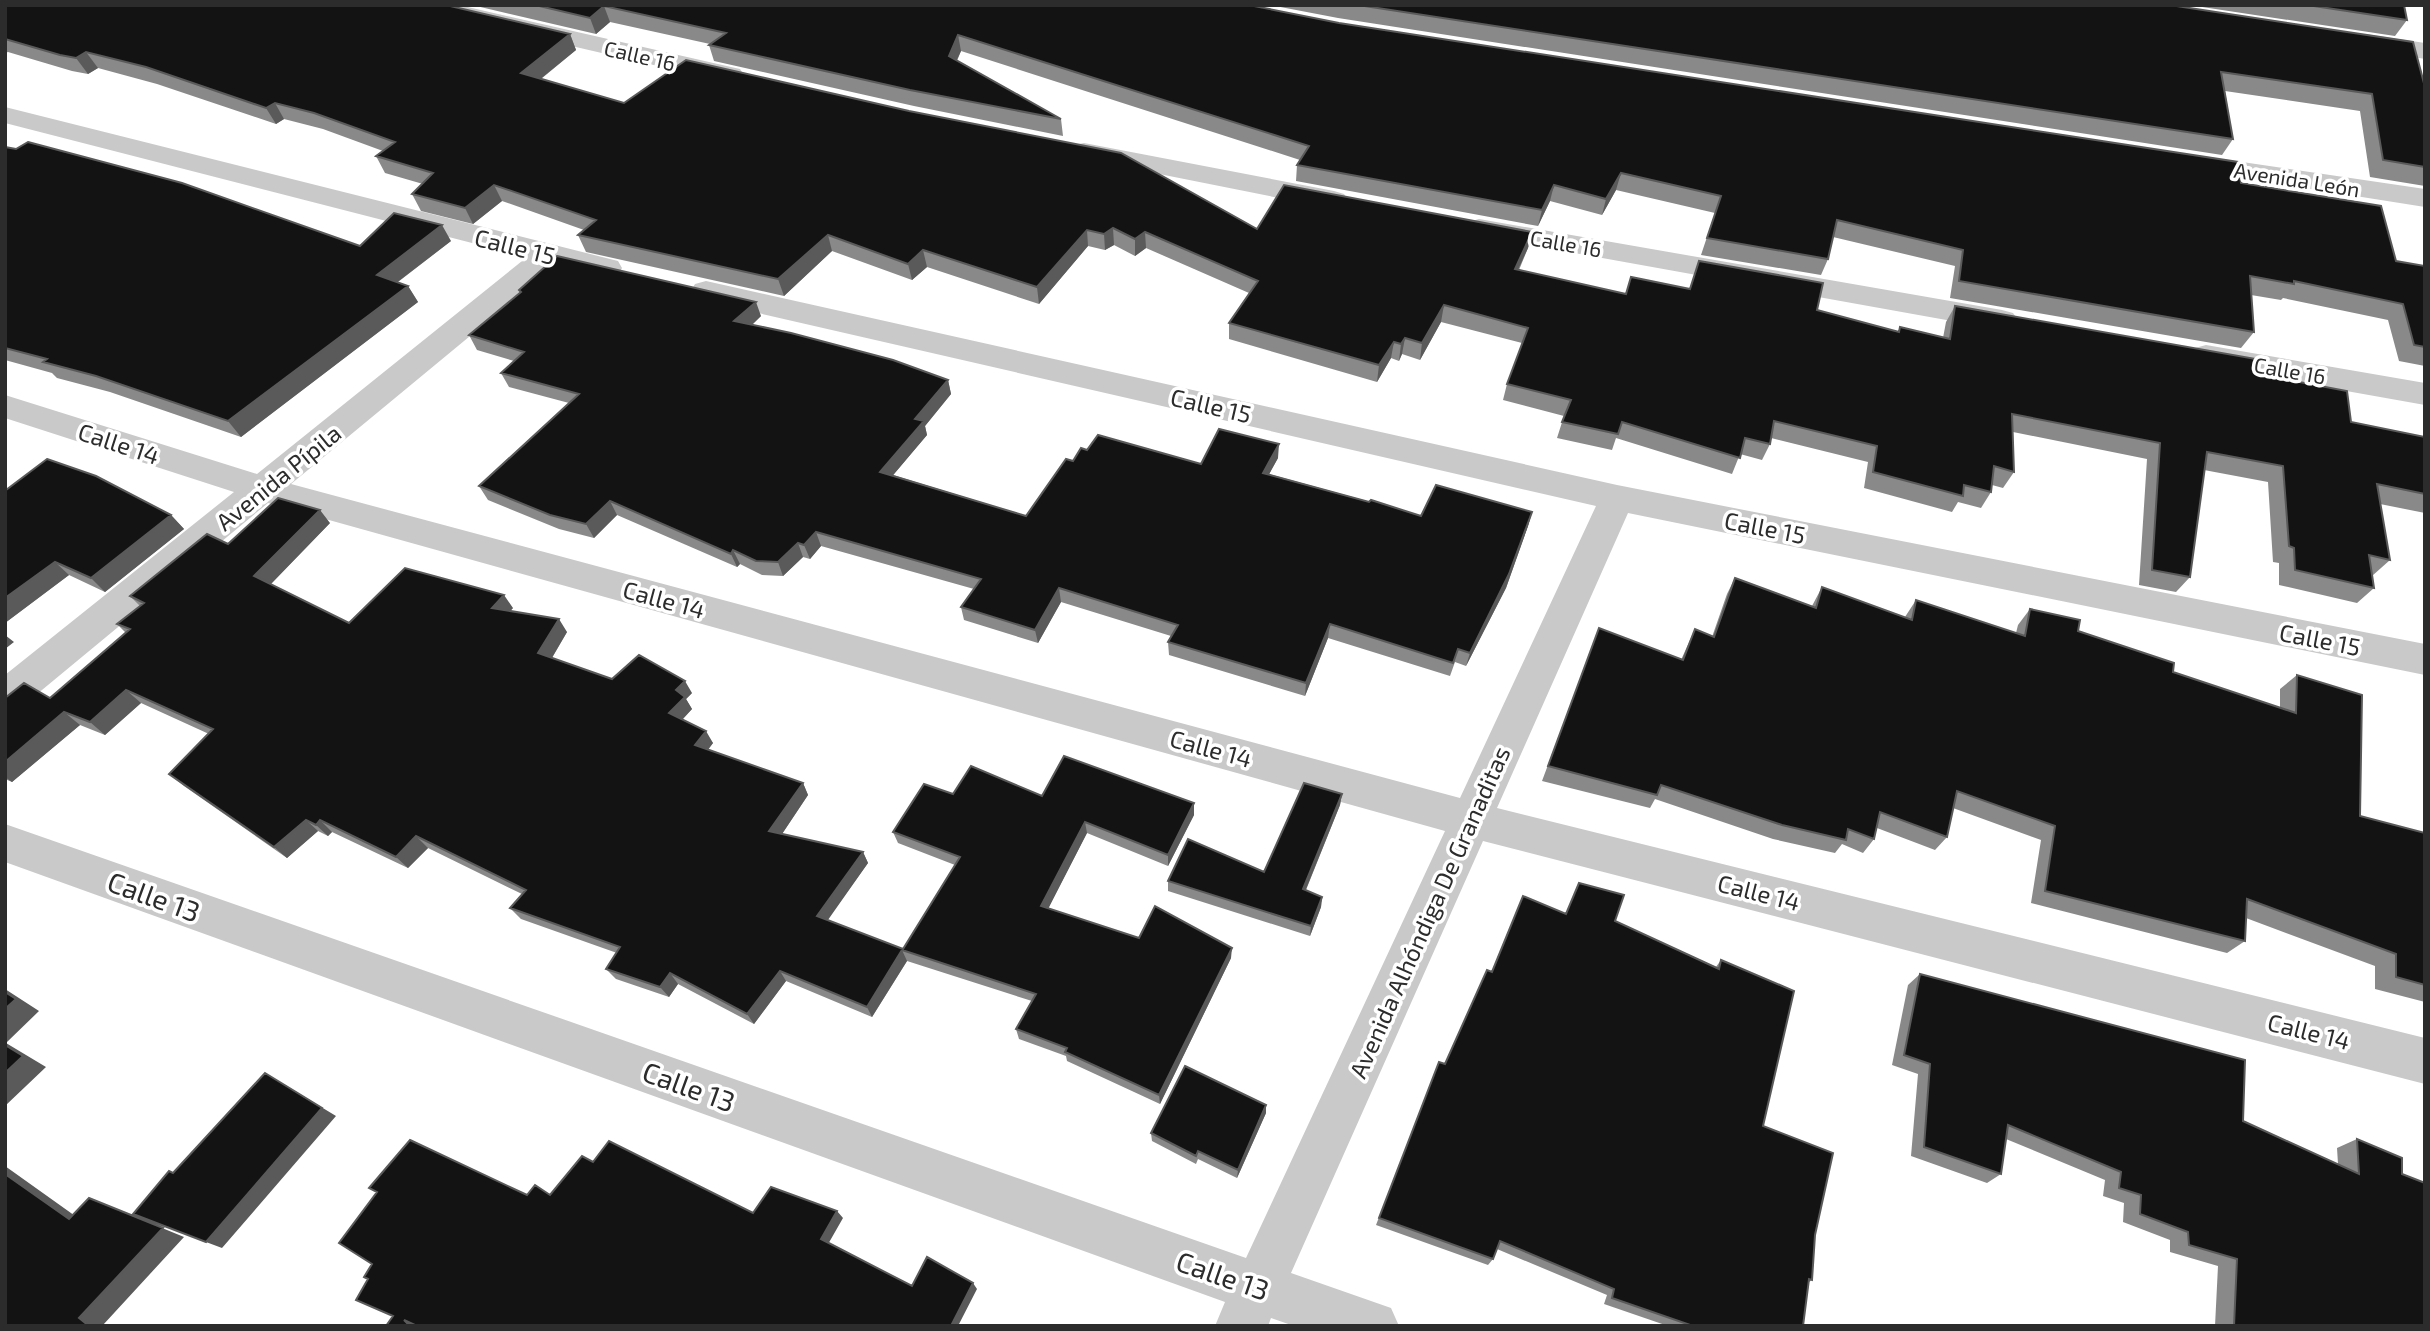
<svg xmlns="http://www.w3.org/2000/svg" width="2430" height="1331" viewBox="0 0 2430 1331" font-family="'Exo 2',sans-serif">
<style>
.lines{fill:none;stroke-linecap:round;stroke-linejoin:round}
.minor{fill:#c9c9c9;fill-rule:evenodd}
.tertiary{fill:#c9c9c9;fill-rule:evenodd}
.wall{fill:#898989}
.shaded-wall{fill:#5a5a5a}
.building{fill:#131313;stroke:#5a5a5a;stroke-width:2}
.labels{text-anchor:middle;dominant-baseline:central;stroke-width:7;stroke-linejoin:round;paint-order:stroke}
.far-street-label{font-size:21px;fill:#2c2c2c;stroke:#fff}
.street-label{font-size:24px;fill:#2c2c2c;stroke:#fff}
.near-street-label{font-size:28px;fill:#2c2c2c;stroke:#fff}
</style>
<rect width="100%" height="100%" fill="#fff"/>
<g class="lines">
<path class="minor" d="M2365,34L2425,43V59L2356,47L2352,42L2356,37Z
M5,107L618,261L622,268L618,275L607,278L556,265L291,484L1460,798L1596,506L706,301L695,298L691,291L695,284L706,281L1617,485L2425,644V675L1628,513L1497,808L2425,1038V1084L1483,841L1291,1273L1391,1308L1399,1326H1294L1271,1318L1268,1326H1215L1225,1302L5,862V824L1246,1258L1445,831L268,503L19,709L5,714V675L234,492L5,418V395L257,474L527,257L5,123Z
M2188,154L2425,189V207L2178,168L2174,162L2178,156Z"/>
<path class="tertiary" d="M413,5H459L731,67L740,69L744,75L740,81L731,83L425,12L416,10Z
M1084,143L1334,191L1344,194L1348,200L1344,206L1334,209L1074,157L1070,151L1074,145Z
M1479,219L2002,310L2013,313L2018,320L2013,327L2002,330L1469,234L1464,228L1469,222Z
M2206,345L2425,383V405L2195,364L2190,356L2195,348Z"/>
</g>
<path class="wall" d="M5,5L570,34L576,50L541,79L624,103L1257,229L1532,232L1528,248L1519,270L1626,294L1690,289L1817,310L1898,332L1900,327L1943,338L1946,322L1955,306L2257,374L2351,422L2425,437V513L2380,504L2390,560L2372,576L2374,588L2357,603L2279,585V563L2273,562L2268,482L2204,470L2190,577L2176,592L2139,585L2147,459L2013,432L2014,472L2003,488L1992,485L1991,492L1981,508L1958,502L1952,512L1864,488L1868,462L1771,438L1770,444L1762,460L1740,454L1732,474L1616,438L1612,450L1557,438L1564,416L1503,400L1507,384L1522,343L1441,322L1420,360L1402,354L1399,361L1391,358L1377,382L1229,339V323L1249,293L1146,248L1135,256L1114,245L1105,250L1088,246L1039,304L927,267L912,280L832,251L784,296L586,252L578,235L584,230L502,201L473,224L421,211L412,194L423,184L385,173L376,156L383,151L323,129L284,119L276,124L157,84L98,68L88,74L72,71L8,52L5,53Z
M472,5H1249L1339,23L2241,183L2396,261L2425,266V366L2399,361L2388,320L2283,298L2281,300L2251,295L2254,332L2241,348L1950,298L1955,266L1833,237L1828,259L1821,275L1701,255L1715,213L1616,190L1602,215L1550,201L1538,226L1296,181L1297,165L1300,160L961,51L957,61L1061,119L1063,136L914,106L714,61L709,45L710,44L610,22L596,34Z
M1270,5H2170L2425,87V186L2370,177L2360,111L2225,91L2233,139L2222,155L1338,18Z
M2189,5H2404L2407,20L2395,36Z
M5,147L360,246L451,241L398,282L408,286L418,302L241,437L110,392L57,378L52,373L5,360Z
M519,290L761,316L752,325L948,380L951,394L925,426L927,435L893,475L1026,516L1073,461L1087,450L1201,464L1278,458L1269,474L1421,516L1532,512L1528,526L1506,588L1466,666L1455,662L1450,676L1328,638L1305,696L1169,655L1168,642L1171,636L1061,602L1038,643L964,620L961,607L974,589L821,546L810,559L803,557L783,576L762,575L740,564L737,567L617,515L594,538L559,529L488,500L479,486L569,403L509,387L501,373L514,361L477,350L469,335L521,293Z
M5,490L171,515L184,529L105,592L69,575L5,623Z
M330,523L271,584L349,623L513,608L510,611L567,632L552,658L612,679L692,693L686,699L692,709L683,719L713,743L708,750L803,783L808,795L782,834L863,852L868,863L827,920L903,949L955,865L898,843L893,832L953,794L1042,796L1194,803V815L1168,866L1087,833L1048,908L1139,938L1231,958L1160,1104L1067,1061L1066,1056L1019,1039L1016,1029L1032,1001L907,961L872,1017L786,981L754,1024L678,984L669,997L616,979L606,969L617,953L521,919L510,908L522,894L428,848L408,868L332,832L328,836L318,831L287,858L184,786L169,774L209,734L141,703L105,735L80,725L12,782L5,779V698H50L126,633L117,624L140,606L130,596L228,544Z
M1735,578L1812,606L1822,587L1905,617L1916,600L2016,633L2018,625L2030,609L2173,672L2280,708V689L2297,675L2360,816L2425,833V1002L2375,989V966L2246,918L2245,941L2227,953L2031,903L2041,840L1953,808L1947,837L1935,850L1877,828L1874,839L1863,853L1842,844L1835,853L1773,839L1655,799L1650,808L1542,781L1599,628L1681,660L1695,629L1712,637L1727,594Z
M1342,794L1340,805L1306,890L1322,897L1321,907L1310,936L1168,891V881L1264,872Z
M1579,883L1615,921L1716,967L1721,960L1763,1126L1815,1235L1812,1280L1809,1282L1803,1326H1668L1604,1304L1607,1295L1497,1249L1493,1259L1488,1265L1376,1225L1439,1062L1445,1064L1492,972L1566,914Z
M1920,974L2338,1164L2337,1148L2357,1139L2402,1174L2425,1326H2215L2218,1266L2170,1252V1240L2123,1222L2124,1203L2103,1196L2105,1180L2006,1139L2001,1174L1987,1183L1911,1156L1918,1074L1892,1065L1908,985Z
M1266,1113L1237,1178L1198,1159L1196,1164L1152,1141L1151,1133Z"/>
<path class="shaded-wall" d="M604,6L610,22L596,34L590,18Z
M570,34L576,50L528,89L521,73Z
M958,35L961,51L951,72L949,56Z
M86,52L98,68L88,74L76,58Z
M275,103L284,119L276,124L266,108Z
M1621,173L1616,190L1602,215L1606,199Z
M494,185L502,201L473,224L465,208Z
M1554,185L1550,201L1538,226L1542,210Z
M442,225L451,241L387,290L377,275Z
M1113,228L1114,245L1105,250L1104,234Z
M1087,230L1088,246L1039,304L1037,287Z
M1145,232L1146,248L1135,256V239Z
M1532,232L1528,248L1511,285L1515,269Z
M828,235L832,251L784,296L778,279Z
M923,250L927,267L912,280L908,264Z
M408,286L418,302L241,437L228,421Z
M756,302L761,316L740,336L734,321Z
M1444,305L1441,322L1420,360L1422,343Z
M1405,338L1402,354L1399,361L1401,344Z
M1394,342L1391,358L1377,382L1379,365Z
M948,380L951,394L925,426L927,435L884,486L880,472L915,419Z
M1279,444L1278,458L1262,487L1263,473Z
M610,501L617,515L594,538L586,524Z
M320,510L330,523L266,589L254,576Z
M1532,512L1528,526L1506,588L1466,666L1470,653Z
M171,515L184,529L105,592L91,578Z
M816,532L821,546L810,559L804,545Z
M798,543L803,557L783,576L778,562Z
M733,550L740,564L737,567L731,554Z
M55,562L69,575L5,623V598Z
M1059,588L1061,602L1038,643L1035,630Z
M504,595L513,608L501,621L492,608Z
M559,619L567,632L547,666L538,653Z
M1330,624L1328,638L1305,696L1306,683Z
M5,635L14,642L5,649Z
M685,681L692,693L686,699L692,709L677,725L669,713L676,690Z
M126,690L141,703L105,735L90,722Z
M64,712L80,725L12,782L5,777V762Z
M706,731L713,743L702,757L695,745Z
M803,783L808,795L776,843L769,831Z
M1342,794L1340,805L1302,899L1303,889Z
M1194,803V815L1168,866V855Z
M306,820L318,831L287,858L274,847Z
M320,820L332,832L328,836L316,825Z
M1085,822L1087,833L1044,917L1041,906Z
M416,836L428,848L408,868L396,857Z
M863,852L868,863L823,927L817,916Z
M1322,897L1321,907L1310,936L1311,926Z
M1232,948L1231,958L1160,1104L1159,1095Z
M902,950L907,961L872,1017L867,1007Z
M780,971L786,981L754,1024L747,1014Z
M670,973L678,984L669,997L660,987Z
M5,989L39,1011L6,1043L46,1067L5,1106Z
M265,1073L336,1116L222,1248L206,1242Z
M1266,1105V1113L1237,1178L1238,1170Z
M5,1166L92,1228L69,1219L5,1174Z
M89,1198L184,1237L103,1325L105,1326H89L79,1318Z
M837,1211L843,1218L827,1246L821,1239Z
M973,1283L977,1289L958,1326H951Z"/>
<path class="building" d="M5,5H446L570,34L521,73L624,103L686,60L909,111L1121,153L1257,229L1284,185L1532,232L1515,269L1626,294L1631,277L1690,289L1699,261L1823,283L1817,310L1899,332L1900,327L1950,339L1955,306L2256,359L2257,374L2347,391L2351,422L2425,437V494L2377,484L2390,560L2369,555L2374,588L2295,570L2294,548L2289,546L2283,466L2207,452L2190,577L2152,570L2160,443L2012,414L2014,472L1994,466L1991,492L1964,485L1963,496L1873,472L1877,446L1774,421L1770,444L1745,438L1740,458L1622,422L1618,434L1562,422L1571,400L1507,384L1528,328L1444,305L1422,343L1405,338L1401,344L1394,342L1379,365L1229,323L1258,281L1145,232L1135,239L1113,228L1104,234L1087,230L1037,287L923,250L908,264L828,235L778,279L578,235L596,220L494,185L465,208L412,194L433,173L376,156L395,142L314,113L275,103L266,108L146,67L86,52L76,58L60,55L5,39Z
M535,5H1249L1339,23L2238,162L2241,183L2381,206L2396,261L2425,266V347L2414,345L2403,304L2294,281V284L2250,276L2254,332L1959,281L1963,250L1837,220L1828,259L1707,238L1721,196L1621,173L1606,199L1554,185L1542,210L1297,165L1309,146L958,35L949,56L1061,119L910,90L709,45L726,33L604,6L590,18Z
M1358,5H2170L2413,42L2425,87V167L2383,160L2372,94L2221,72L2233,139Z
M2307,5H2404L2407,20Z
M28,142L182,183L360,246L394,213L442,225L377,275L408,286L228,421L96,376L43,362L47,359L5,348V147L16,149Z
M557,256L756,302L734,321L791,333L893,360L948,380L915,419L924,421L880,472L1026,516L1066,459L1073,461L1081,448L1087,450L1098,435L1201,464L1219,429L1279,444L1263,473L1369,502L1371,500L1421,516L1436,485L1532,512L1509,574L1470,653L1458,649L1453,663L1330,624L1306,683L1168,642L1178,625L1059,588L1035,630L961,607L981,579L816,532L804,545L798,543L778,562L756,561L733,550L731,554L610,501L586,524L550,515L479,486L579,394L501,373L524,352L469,335L521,292L519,290Z
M47,459L96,476L171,515L91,578L55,562L5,598V490H6Z
M278,498L320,510L254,576L349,623L405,568L504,595L492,608L559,619L538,653L612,679L639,655L685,681L676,690L685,697L669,713L706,731L695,745L803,783L769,831L863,852L817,916L903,949L960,857L893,832L924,784L953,794L971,766L1042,796L1064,756L1194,803L1168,855L1085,822L1041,906L1139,938L1155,906L1232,948L1159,1095L1065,1052L1067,1048L1016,1029L1036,994L902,950L867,1007L780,971L747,1014L670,973L660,987L606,969L620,947L510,908L526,890L416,836L396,857L320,820L316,825L306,820L274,847L169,774L213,729L126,690L90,722L64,712L5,762V698L24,683L50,698L130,629L117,624L144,603L130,596L207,534L228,544Z
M1735,578L1816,608L1822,587L1912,620L1916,600L2025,636L2030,609L2080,620L2078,631L2174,663L2173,672L2296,713L2297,675L2362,695L2360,816L2425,833V985L2396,977V954L2247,899L2245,941L2045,891L2055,826L1957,791L1947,837L1880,812L1874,839L1848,829L1846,840L1782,825L1661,785L1657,795L1548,766L1599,628L1683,660L1695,629L1714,637Z
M1304,783L1342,794L1303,889L1322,897L1311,926L1168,881L1188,839L1264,872Z
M1579,883L1624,895L1615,921L1719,969L1721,960L1794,991L1763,1126L1833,1153L1815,1235L1812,1280L1809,1279L1803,1326H1693L1612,1298L1614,1289L1500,1241L1493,1259L1379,1218L1439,1062L1445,1064L1487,970L1492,972L1523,896L1566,914Z
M1920,974L2245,1060L2243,1121L2359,1174L2357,1139L2402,1158V1174L2425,1183V1326H2234L2237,1259L2189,1245L2188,1232L2140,1214L2141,1195L2119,1188L2121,1172L2008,1125L2001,1174L1924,1147L1930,1064L1904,1055Z
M5,992L16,999L5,1009Z
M5,1045L23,1056L5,1073Z
M1185,1066L1266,1105L1238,1170L1198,1151L1196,1156L1151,1133Z
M265,1073L322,1108L206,1242L133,1214L169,1171L173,1173Z
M410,1140L527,1195L535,1185L550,1195L582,1156L593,1162L609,1141L753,1213L771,1187L837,1211L821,1239L912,1286L927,1257L973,1283L951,1326H417L404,1320L410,1326H386L393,1316L356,1300L368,1279L364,1277L372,1264L339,1243L377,1192L369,1188Z
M5,1174L69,1219L89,1198L163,1228L79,1318L89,1326H5Z"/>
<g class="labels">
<g class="far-street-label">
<text transform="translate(640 55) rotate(13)">Calle 16</text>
<text transform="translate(2297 179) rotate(9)">Avenida León</text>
<text transform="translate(1566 243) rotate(10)">Calle 16</text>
<text transform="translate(2290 370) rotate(10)">Calle 16</text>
</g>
<g class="street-label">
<text transform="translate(515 246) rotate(14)">Calle 15</text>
<text transform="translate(1211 405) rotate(13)">Calle 15</text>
<text transform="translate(119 443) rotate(18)">Calle 14</text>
<text transform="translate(278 477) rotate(-39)">Avenida Pípila</text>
<text transform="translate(1765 527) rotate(11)">Calle 15</text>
<text transform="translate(664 599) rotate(15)">Calle 14</text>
<text transform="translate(2320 639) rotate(11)">Calle 15</text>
<text transform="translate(1211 748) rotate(15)">Calle 14</text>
<text transform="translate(1759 892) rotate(14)">Calle 14</text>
<text transform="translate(1429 912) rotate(-66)">Avenida Alhóndiga De Granaditas</text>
<text transform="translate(2309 1031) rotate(14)">Calle 14</text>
</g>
<g class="near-street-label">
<text transform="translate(154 896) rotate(20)">Calle 13</text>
<text transform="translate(689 1086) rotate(20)">Calle 13</text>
<text transform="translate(1223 1275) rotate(19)">Calle 13</text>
</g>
</g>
<rect width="2430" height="1331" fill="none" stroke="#2c2c2c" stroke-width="14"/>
</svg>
